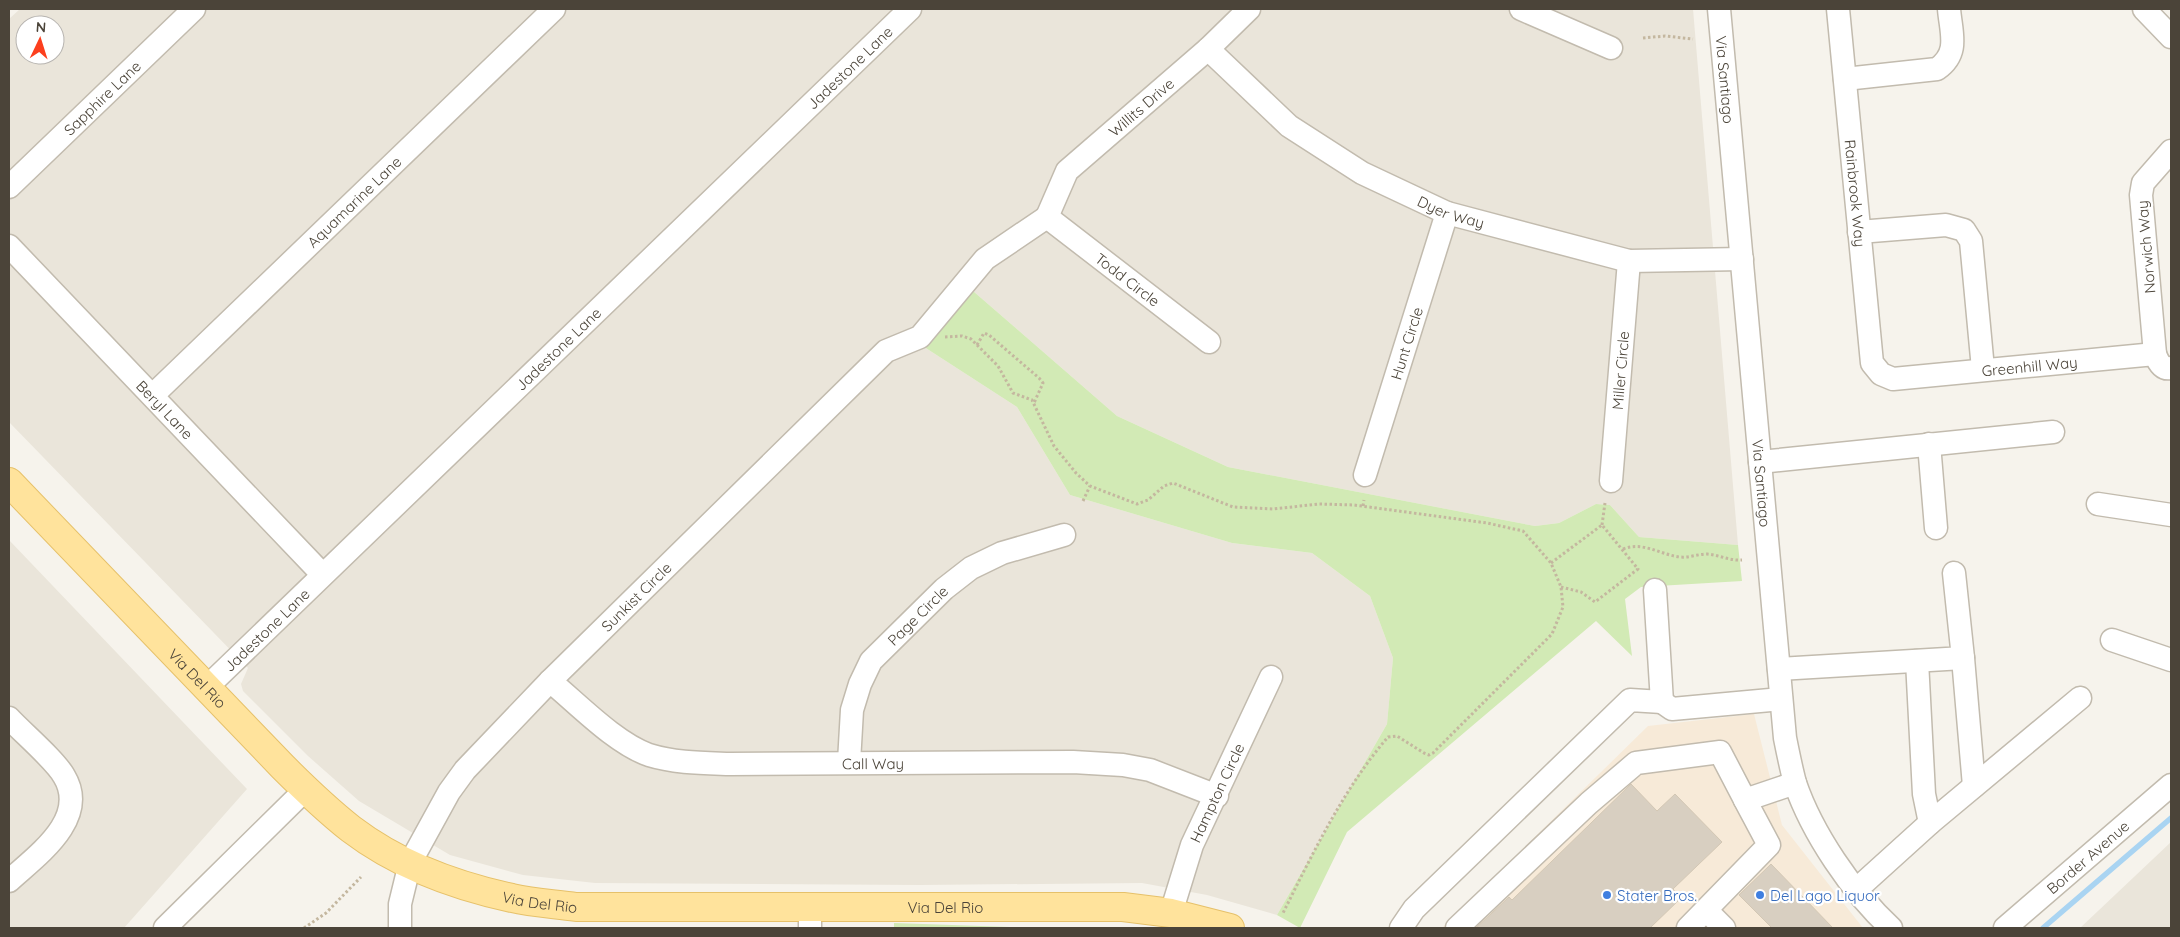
<svg xmlns="http://www.w3.org/2000/svg" width="2180" height="937" viewBox="0 0 2180 937" font-family="Quicksand,sans-serif">
<style>
.residential{fill:#eae5da;fill-rule:evenodd}
.commercial{fill:#f7ead8}
.green{fill:#d2eab5}
.lines{fill:none;stroke-linecap:round;stroke-linejoin:round}
.stream{stroke:#a9d4f2;stroke-width:5.5}
.building{fill:#d8cfc1;stroke:#d3c7b4}
.minor-casing{stroke:#c2bbae;stroke-width:25}
.major-casing{stroke:#e6c16a;stroke-width:30}
.path{stroke:#c4b79f;stroke-width:3;stroke-dasharray:2.5 2.5;stroke-linecap:butt}
.minor{stroke:#fff;stroke-width:22}
.major{stroke:#ffe39c;stroke-width:28}
.shop-dot{fill:#3f7fe0;stroke:#fff;stroke-width:2}
.labels{text-anchor:middle;dominant-baseline:central;stroke-width:4.5;stroke-linejoin:round;paint-order:stroke}
.street-label{font-size:15px;fill:#4b4439;stroke:#fff}
.shop-label{font-size:15px;fill:#366cbe;stroke:#fff;text-anchor:start}
</style>
<rect width="100%" height="100%" fill="#f6f3ec"/>
<path class="residential" d="M20,9H1693L1738,545L1639,537L1610,505L1596,504L1559,523L1535,526L1228,467L1117,416L973,291L918,343L1017,407L1070,495L1232,543L1312,553L1370,596L1393,658L1387,724L1277,915L1207,895L1142,883L920,885L595,883L523,875L450,855L359,801L308,756L243,691L241,684L248,668L9,422V19ZM25,25H55V55H25Z
M9,540L247,789L124,928H9Z
M2171,842V928H2080Z"/>
<path class="commercial" d="M1754,714L1782,825L1863,928H1442L1648,726Z"/>
<path class="green" d="M973,291L1117,416L1228,467L1535,526L1559,523L1596,504L1610,505L1639,537L1738,545L1742,581L1641,587L1625,599L1632,656L1596,621L1347,832L1300,928L1277,915L1387,724L1393,658L1370,596L1312,553L1232,543L1070,495L1017,407L918,343Z
M894,923L1010,927L894,928Z"/>
<g class="lines">
<path class="stream" d="M2043,928L2171,818"/>
</g>
<path class="building" d="M1631,784L1657,811L1675,794L1722,842L1673,889L1681,898L1650,928H1476L1509,897L1512,900Z
M1771,864L1833,928H1772L1739,895Z"/>
<g class="lines">
<defs>
<g id="minor">
<path d="M1521,9L1611,48"/>
<path id="s1" d="M1719,9L1785,738C1788,753 1791,768 1795,783C1812,833 1852,892 1891,928"/>
<path id="s2" d="M1838,9L1872,363L1881,374L1893,379L2155,354C2158,362 2162,370 2171,368"/>
<path d="M2144,9L2171,37"/>
<path id="s3" d="M1208,49L1289,126L1362,173L1447,213L1629,261L1742,259"/>
<path d="M1845,79L1937,69C1960,53 1951,33 1949,9"/>
<path id="s4" d="M9,187L194,9"/>
<path id="s5" d="M1047,217L1067,171L1208,49L1249,9"/>
<path id="s6" d="M1047,217L1209,342"/>
<path d="M1859,232L1946,225L1964,230L1971,241L1983,369"/>
<path id="s7" d="M9,246L322,574"/>
<path d="M2155,354L2141,195L2143,183L2171,151"/>
<path id="s8" d="M153,395L554,9"/>
<path d="M1929,444L1936,528"/>
<path d="M1760,462L2053,432"/>
<path id="s9" d="M1365,475L1447,213"/>
<path id="s10" d="M1611,481L1629,261"/>
<path d="M2098,504L2171,515"/>
<path d="M2112,640L2171,660"/>
<path d="M1963,658L1974,786"/>
<path d="M1917,661L1924,794L1930,823"/>
<path d="M1779,669L1963,658L1954,573"/>
<path id="s11" d="M550,681C578,704 615,743 649,755C675,763 703,763 730,764L1073,762L1123,765L1150,770L1217,796"/>
<path id="s12" d="M206,688L910,9"/>
<path d="M1662,702L1672,709L1781,699"/>
<path d="M9,718C23,733 55,760 64,776C90,819 36,856 9,881"/>
<path id="s13" d="M849,762L852,710L860,684L871,661L944,589L971,568L1002,553L1064,535"/>
<path d="M1857,889L1930,823L2080,698"/>
<path d="M1706,910L1724,928"/>
<path id="s14" d="M1171,913L1192,845L1271,677"/>
<path d="M165,928L306,789"/>
<path id="s15" d="M400,928V904L410,863L449,792L465,770L550,681L886,351L920,337L985,259L1047,217"/>
<path d="M810,928V907"/>
<path d="M1401,928L1414,909L1630,700L1662,702L1655,590"/>
<path d="M1457,928L1589,803L1636,763L1720,752L1745,800L1795,783"/>
<path d="M1688,928L1769,845L1745,800"/>
<path id="s16" d="M2005,928L2171,785"/>
</g>
<g id="major">
<path id="s17" d="M9,482L283,767C305,789 327,810 351,829C397,864 456,886 512,898C533,903 555,904 576,907H1123L1171,913L1230,928"/>
</g>
</defs>
<use href="#minor" class="minor-casing"/>
<use href="#major" class="major-casing"/>
<path class="path" d="M1643,38L1665,36L1693,39
M945,337L962,336L971,339L998,366L1013,393L1032,400L1054,446L1076,473L1090,486L1137,504L1148,500L1164,486L1173,483L1233,507L1273,509L1319,504L1354,505L1487,523L1523,531L1551,563L1561,587L1563,607L1552,634L1433,753L1429,755L1424,753L1397,736L1388,737C1344,788 1313,853 1283,913
M977,345L984,333L989,335L1039,378L1043,383L1034,403
M1083,501L1090,486
M1363,506L1364,500
M1602,525L1605,503
M1623,549C1643,541 1661,555 1680,557C1689,558 1698,554 1707,554C1719,555 1730,561 1742,560
M1551,563L1602,525L1638,569L1595,602L1581,592L1561,587
M304,928L326,913L361,877"/>
<use href="#minor" class="minor"/>
<use href="#major" class="major"/>
</g>
<g class="shop-dot">
<circle cx="1607" cy="895" r="5"/>
<circle cx="1760" cy="895" r="5"/>
</g>
<g class="labels">
<g class="street-label">
<text stroke="none"><textPath href="#s12" startOffset="894">Jadestone Lane</textPath></text>
<text stroke="none"><textPath href="#s1" startOffset="71">Via Santiago</textPath></text>
<text stroke="none"><textPath href="#s4" startOffset="129">Sapphire Lane</textPath></text>
<text stroke="none"><textPath href="#s5" startOffset="148">Willits Drive</textPath></text>
<text stroke="none"><textPath href="#s2" startOffset="185">Rainbrook Way</textPath></text>
<text stroke="none"><textPath href="#s8" startOffset="279">Aquamarine Lane</textPath></text>
<text stroke="none"><textPath href="#s3" startOffset="296">Dyer Way</textPath></text>
<text transform="translate(2146 247) rotate(-95)">Norwich Way</text>
<text stroke="none"><textPath href="#s6" startOffset="102">Todd Circle</textPath></text>
<text stroke="none"><textPath href="#s9" startOffset="138">Hunt Circle</textPath></text>
<text stroke="none"><textPath href="#s12" startOffset="489">Jadestone Lane</textPath></text>
<text stroke="none"><textPath href="#s2" startOffset="520">Greenhill Way</textPath></text>
<text stroke="none"><textPath href="#s10" startOffset="111">Miller Circle</textPath></text>
<text stroke="none"><textPath href="#s7" startOffset="226">Beryl Lane</textPath></text>
<text stroke="none"><textPath href="#s1" startOffset="476">Via Santiago</textPath></text>
<text stroke="none"><textPath href="#s15" startOffset="418">Sunkist Circle</textPath></text>
<text stroke="none"><textPath href="#s13" startOffset="170">Page Circle</textPath></text>
<text stroke="none"><textPath href="#s12" startOffset="84">Jadestone Lane</textPath></text>
<text stroke="none"><textPath href="#s17" startOffset="272">Via Del Rio</textPath></text>
<text stroke="none"><textPath href="#s11" startOffset="349">Call Way</textPath></text>
<text stroke="none"><textPath href="#s14" startOffset="129">Hampton Circle</textPath></text>
<text stroke="none"><textPath href="#s16" startOffset="109">Border Avenue</textPath></text>
<text stroke="none"><textPath href="#s17" startOffset="692">Via Del Rio</textPath></text>
<text stroke="none"><textPath href="#s17" startOffset="1098">Via Del Rio</textPath></text>
</g>
<g class="shop-label">
<text x="1617" y="895">Stater Bros.</text>
<text x="1770" y="895">Del Lago Liquor</text>
</g>
</g>
<rect width="2180" height="937" fill="none" stroke="#4b4439" stroke-width="20"/>
<g transform="translate(40 40) rotate(4)"><circle r="24" fill="#ffffff" stroke="#b7b4b0"/>
<path d="M0-4L9 19L0 12L-9 19Z" fill="#fc3f1d"/>
<text y="-8" font-size="14" font-weight="bold" text-anchor="middle" fill="#4b4439">N</text>
</g>
</svg>
